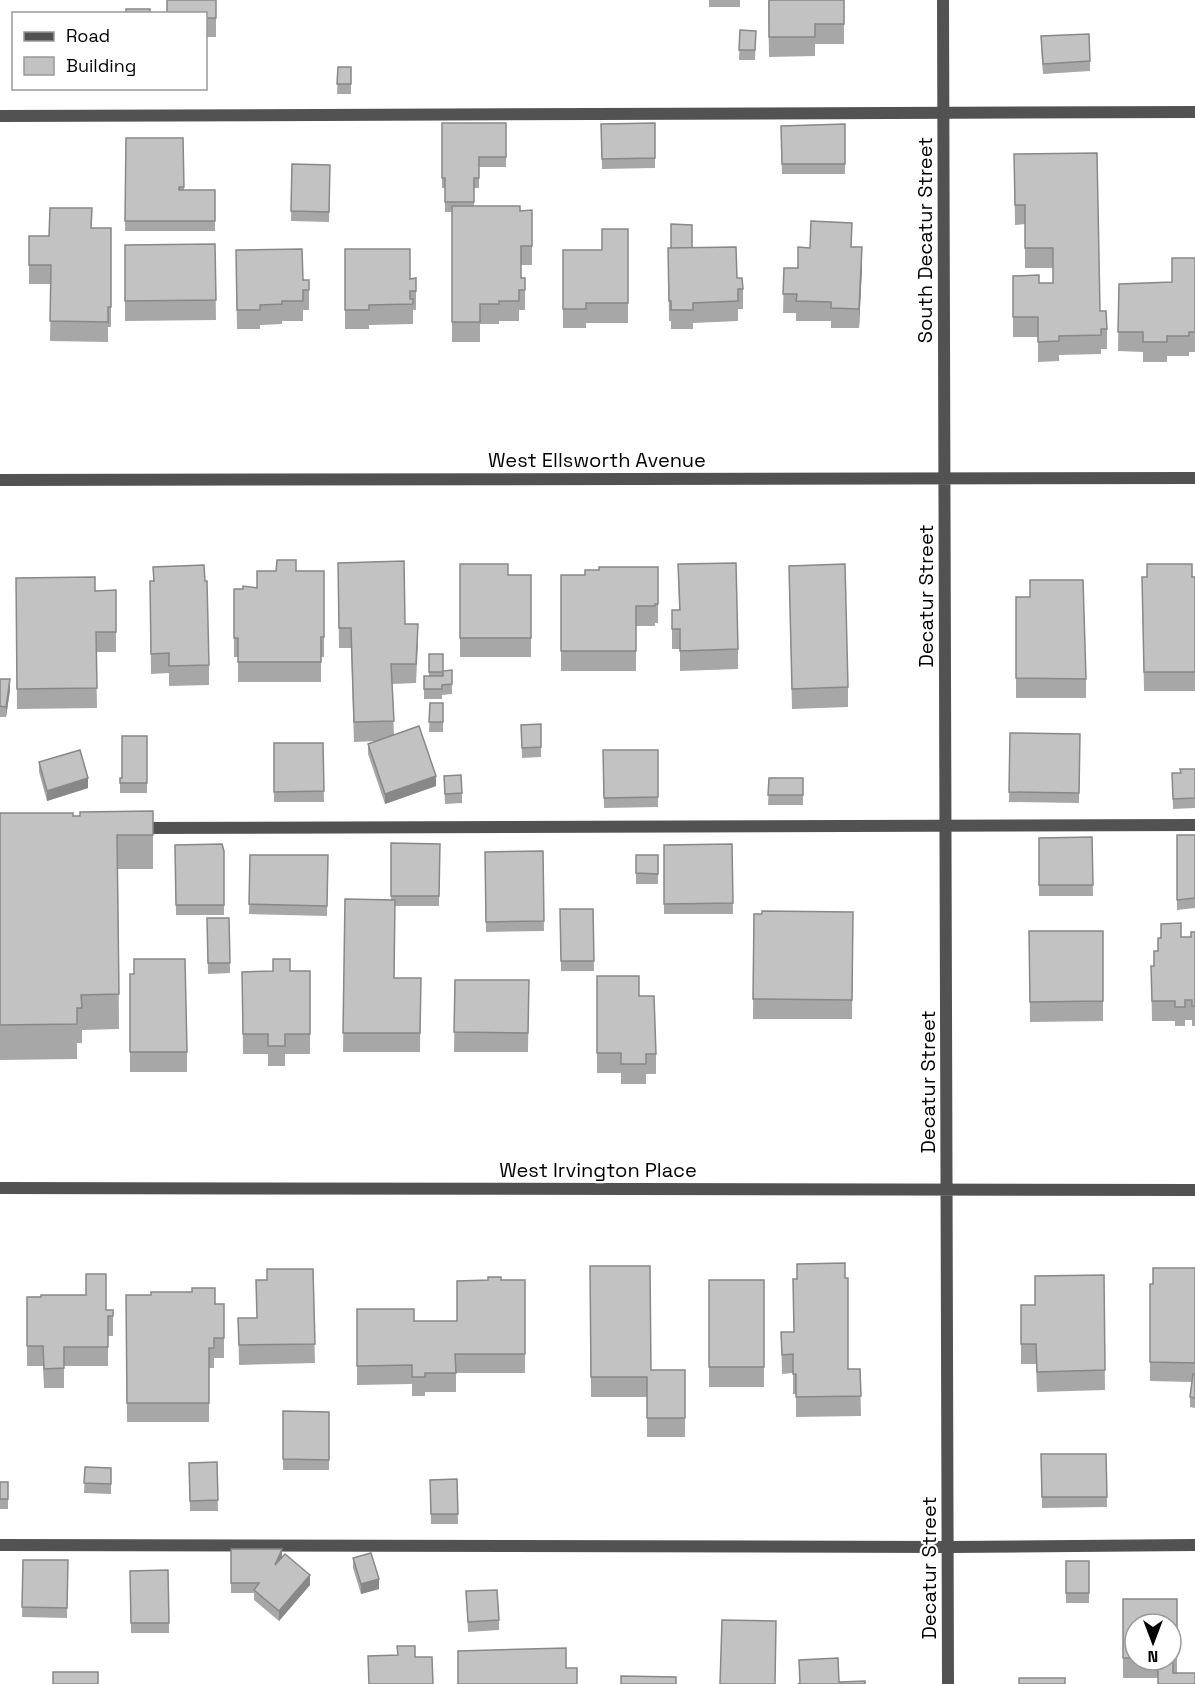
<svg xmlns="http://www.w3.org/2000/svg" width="1195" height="1684" viewBox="0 0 1195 1684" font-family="'Space Grotesk',sans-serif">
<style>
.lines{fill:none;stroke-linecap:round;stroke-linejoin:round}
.service{stroke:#525252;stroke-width:12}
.minor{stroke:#525252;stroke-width:12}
.wall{fill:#a7a7a7;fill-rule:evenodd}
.shaded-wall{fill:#888}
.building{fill:#c2c2c2;stroke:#888;stroke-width:1.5}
.labels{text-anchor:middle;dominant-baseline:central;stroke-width:4.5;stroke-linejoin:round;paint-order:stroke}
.street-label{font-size:20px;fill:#000;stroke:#fff}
</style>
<rect width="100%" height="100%" fill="#fff"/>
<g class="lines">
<path class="service" d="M0,116L1195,112
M137,828L1195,825
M0,1545L948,1547L1195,1545"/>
<path class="minor" d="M943,0L948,1684
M0,480L1195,478
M0,1188L1195,1190"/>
</g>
<path class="wall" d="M216,0V37H206V14Z
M709,0H740V7H709Z
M768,0H844V44H815V56L769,57Z
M740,30L756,31L755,60H739Z
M1041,46L1090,61V71L1043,74Z
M338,67H351V94H337Z
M442,123H506V167H479V188H474V206L520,211L532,210V265H521V278H525V310H519V321H499V324H480V342H452V212H445V188H442Z
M655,123V168L602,169L601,124Z
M845,124V174H782L781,126Z
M126,138H183L184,190H215V231H125Z
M1014,154L1100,311L1107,329V349H1101V354L1059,355V361L1038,362V337H1013V276L1039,283H1053V268H1025V224L1015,225Z
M292,164L330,165L329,222L291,221Z
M92,228H111V327H108V342L50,341L51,284H29V236H49Z
M628,229V323H586V328H563V250H602Z
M215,244L216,320L125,321V245Z
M852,247L862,267L859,328H831V321H796V313H783L784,268H798L810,248Z
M668,248H692L737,278L743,289V309H738V321L693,323V329H671V321H669Z
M345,249L410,279L416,278V310H413V324L369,325V329H345Z
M1195,258V352H1189V356H1167V362H1143V352L1118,351L1119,284L1172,282Z
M236,269L303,280H309V310H303V321H282V324L260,325V329H237Z
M338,563L405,624L418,644L416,683L392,684L394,735L436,786L385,804L368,754V744L376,741L354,742L351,648H339Z
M460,564L508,575H531V657H460Z
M678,564L738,649V669L680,671V649H672V610H679Z
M789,566L848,687V707L792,709Z
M153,567L209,665V685L169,686V673L151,674L150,581H153Z
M658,567V623H655V626H636V671H561V575H585L599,570Z
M296,571H324V657H321V682H238V657H234V589L257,588Z
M1142,577H1195V691H1144Z
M16,578L95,591L116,590V652H96L97,708L17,709Z
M1016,597L1086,679V698H1016Z
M429,654L443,671L452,670V694L442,695V699H424V676H429Z
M0,679L10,690L6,717H0Z
M430,703H443V732H429Z
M521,725L541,747V757L522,758Z
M1010,733L1080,734L1079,803L1009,802Z
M147,736V793H120V778H122Z
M274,743H323L324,802H274Z
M603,750H658V807L604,808Z
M39,762L88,788L47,801L39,772Z
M1180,769H1195V808L1173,809L1172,773H1180Z
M444,776L462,793V803L445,804Z
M769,778H803V805H768Z
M153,811V869H118L119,1029L82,1030V1043H77V1059L0,1060V813L73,816Z
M1177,835H1195V908L1177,910Z
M1092,837L1093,896H1039V838Z
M391,843L440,844L439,906H395L394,978H421L420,1052H343L345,899L391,900Z
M732,844L733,914H664V845Z
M175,845L224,851V915H176Z
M543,851L544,931L486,932L485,852Z
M250,855H328L327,916L249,914Z
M636,855H658V884H636Z
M560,909H593L594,971H561Z
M853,912L852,1019H753L754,914Z
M207,918H229L230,973L208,974Z
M1029,931H1103V1021L1030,1022Z
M1195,932V1026H1192V1020H1185V1026H1175V1021H1152L1151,966H1154L1158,951V938L1191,937Z
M310,971V1054H285V1066H268V1054H243L242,972Z
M130,974L187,1052V1072H130Z
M597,976L639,996L656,1054V1074H646V1084H621V1073H597Z
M455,980H529L528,1052H454Z
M590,1266L651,1370H685V1437H647V1397H591Z
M1195,1268V1408L1190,1407V1397L1192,1382L1150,1381V1284H1153Z
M267,1269H313L315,1363L239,1365L238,1318H257L267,1280Z
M86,1274L106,1310H113V1336H108V1366H64V1388H44L43,1366H27V1297L86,1295Z
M1104,1275L1105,1390L1037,1392L1036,1364H1021V1305H1035Z
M501,1280H525V1373H456V1392H425V1396H412V1384L357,1385V1309L414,1321H457Z
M709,1280H764V1387H709Z
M126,1295L215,1304H224V1358H214V1368H209V1422H127Z
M781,1332L848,1369H860L861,1416L796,1417V1394H793V1373L782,1374Z
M283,1411L329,1412V1470H283Z
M1041,1454H1106L1107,1507L1042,1508Z
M217,1462L218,1511H190L189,1463Z
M85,1467L111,1468V1494L84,1493Z
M457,1479L458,1524H431L430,1480Z
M0,1482H8V1509H0Z
M231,1549L282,1557L310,1585L279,1621L254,1600V1593H231Z
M353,1558L379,1589L361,1594L353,1568Z
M23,1560H68L67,1618L22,1617Z
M1066,1561H1089V1603H1066Z
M168,1570L169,1633H131L130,1571Z
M466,1591L499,1620V1630L468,1632Z
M1123,1599H1177V1673L1158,1678H1123ZM1135,1624L1171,1660H1135Z"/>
<path class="shaded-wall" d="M862,247V267L859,328V309Z
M10,679V690L6,717V707Z
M436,776V786L385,804V794Z
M88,778V788L47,801V791Z
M282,1549V1559L275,1565Z
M310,1575V1585L279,1621V1611Z
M379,1579V1589L361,1594V1584Z"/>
<path class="building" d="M167,0H216V18H206V14H167Z
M769,0H844V24H815V37H769Z
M126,9H150V14H126Z
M740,30L756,31L755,50H739Z
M1089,34L1090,61L1043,64L1041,36Z
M338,67H351V84H337Z
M442,123H506V157H479V178H474V202H445V178H442Z
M655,123V158L602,159L601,124Z
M845,124V164H782L781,126Z
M126,138H183L184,187H179V190H215V221H125Z
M1097,153L1100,311H1106L1107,329H1101V335L1059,336V341L1038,342V317H1013V276L1039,275V283H1053V248H1025V205H1015L1014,154Z
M292,164L330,165L329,212L291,211Z
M452,206H520V211L532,210V246H521V278H525V290H519V301H499V304H480V322H452Z
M50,208H92L91,228H111V307H108V322L50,321L51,265H29V236H49Z
M811,221L852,223L851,247H862L859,309L831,308V302L796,301L797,294H783L784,268H798V247L810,248Z
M671,224L692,225V248H671Z
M602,229H628V303H586V309H563V250H602Z
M215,244L216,300L125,301V245Z
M736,247L737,278H742L743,289H738V301L693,303V310H671V301H669L668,248Z
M302,249L303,280H309V290H303V301H282V304L260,305V310H237L236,250Z
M345,249H410V279L416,278V291H410V299H413V304L369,305V310H345Z
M1172,258H1195V332H1189V336H1167V342H1143V332H1118L1119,284L1172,282Z
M277,560H296V571H324V637H321V662H238V638H234V589H243V586L257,588V571H276Z
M404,561L405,624H418L416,664H391L394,721L354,722L351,628H339L338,563Z
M736,563L738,649L680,651V629H672V610H680L678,564Z
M460,564H508V575H531V638H460Z
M845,564L848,687L792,689L789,566Z
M1147,564H1192V577H1195V672H1144L1142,577H1147Z
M204,565L205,581H207L209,665L169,666V653L151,654L150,581H154L153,567Z
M599,567H658V604H655V606H636V651H561V575H585V570H599Z
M95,577V591L116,590V632H96L97,688L17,689L16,578Z
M1030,580H1083L1086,679L1016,678V597H1030Z
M429,654H443V671L452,670V684L442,685V689H424V676H443V672H429Z
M0,679H10L6,707L0,706Z
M430,703H443V722H429Z
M541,724V747L522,748L521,725Z
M419,726L436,776L385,794L368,744Z
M1010,733L1080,734L1079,793L1009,792Z
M122,736H147V783H120V778H122Z
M274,743H323L324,791L274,792Z
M80,750L88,778L47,791L39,762Z
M603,750H658V797L604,798Z
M1180,769H1195V798L1173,799L1172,773H1181Z
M461,775L462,793L445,794L444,776Z
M769,778H803V795H768Z
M153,811V835H117L119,994L81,995L82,1008H77V1024L0,1025V813H73V816H80V812Z
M1177,835H1195V898L1177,900Z
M1092,837L1093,885H1039V838Z
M391,843L440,844L439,896H391Z
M222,844L224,851V905H176L175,845Z
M732,844L733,903L664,904V845Z
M543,851L544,921L486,922L485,852Z
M250,855H328L327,906L249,904Z
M636,855H658V874L636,873Z
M345,899L395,900L394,978H421L420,1033H343Z
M560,909H593L594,961H561Z
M762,911L853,912L852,1000L753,999L754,914H762Z
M207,918H229L230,963H208Z
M1181,923V937H1191V932H1195V1006H1192V1000H1185V1007H1175V1001H1152L1151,966H1154V951H1158V938H1161V924Z
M1029,931H1103V1001L1030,1002Z
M134,959H185L187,1052H130V974H134Z
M273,959H290V971H310V1034H285V1046H268V1034H243L242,972L273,971Z
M597,976H639V996H654L656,1054H646V1064H621V1053H597Z
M455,980H529L528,1033L454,1032Z
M845,1263V1278H848V1369H860L861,1396L796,1397V1374H793V1354L782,1355L781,1332H794L793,1279H797V1264Z
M590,1266H650L651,1370H685V1418H647V1377H591Z
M1153,1268H1195V1363L1150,1362V1284H1153Z
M267,1269H313L315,1344L239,1345L238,1318H257L256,1280H267Z
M86,1274H106V1310H113V1316H108V1347H64V1368L44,1369L43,1346H27V1297H41V1295H86Z
M1104,1275L1105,1370L1037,1372L1036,1344H1021V1305H1035V1276Z
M488,1277H501V1280H525V1354H455L456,1373H425V1377H412V1365L357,1366V1309H414V1321H457V1281L488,1280Z
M709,1280H764V1367H709Z
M192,1288H215V1304H224V1338H214V1348H209V1403H127L126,1295H151V1292H192Z
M1193,1374H1195V1398L1190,1397Z
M283,1411L329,1412V1460L283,1459Z
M1041,1454H1106L1107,1497H1042Z
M217,1462L218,1500L190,1501L189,1463Z
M85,1467L111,1468V1484L84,1483Z
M457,1479L458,1514H431L430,1480Z
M0,1482H8V1499H0Z
M231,1549H282L275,1565L285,1554L310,1575L279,1611L254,1590L259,1583H231Z
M371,1553L379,1579L361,1584L353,1558Z
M23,1560H68L67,1608L22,1607Z
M1066,1561H1089V1593H1066Z
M168,1570L169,1623H131L130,1571Z
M497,1590L499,1620L468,1622L466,1591Z
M1123,1599H1177V1656H1173V1673H1195V1684H1158V1660H1171V1624H1135V1658H1123Z
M722,1620L776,1621L775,1684H720Z
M397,1646H415V1657H432L433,1684H369L368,1656L398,1655Z
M566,1648V1668H577V1684H458V1651Z
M838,1658L839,1682L865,1681V1684H798L800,1683L799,1660Z
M53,1672H98V1684H53Z
M621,1676L676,1677V1684H621Z
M1019,1678H1065V1684H1019Z"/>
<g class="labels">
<g class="street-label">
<text transform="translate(925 240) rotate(-90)">South Decatur Street</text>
<text x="597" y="460">West Ellsworth Avenue</text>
<text transform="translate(926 596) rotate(-90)">Decatur Street</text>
<text transform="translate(928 1082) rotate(-90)">Decatur Street</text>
<text x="598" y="1170">West Irvington Place</text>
<text transform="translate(929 1568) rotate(-90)">Decatur Street</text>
</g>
</g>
<rect x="12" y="12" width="195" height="78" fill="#ffffff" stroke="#999999" stroke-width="1.5"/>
<rect x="24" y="32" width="30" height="9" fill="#525252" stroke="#999999" stroke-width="1.5"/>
<text x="66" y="42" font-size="18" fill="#000000">Road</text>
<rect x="24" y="57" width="30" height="18" fill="#c2c2c2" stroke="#999999" stroke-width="1.5"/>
<text x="66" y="72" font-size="18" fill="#000000">Building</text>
<g transform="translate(1153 1642) rotate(180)"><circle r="28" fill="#ffffff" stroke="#999999" stroke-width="1.5"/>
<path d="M0-4.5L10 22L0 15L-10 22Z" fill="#000000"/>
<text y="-9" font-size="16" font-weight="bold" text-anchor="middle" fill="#000000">N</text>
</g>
</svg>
